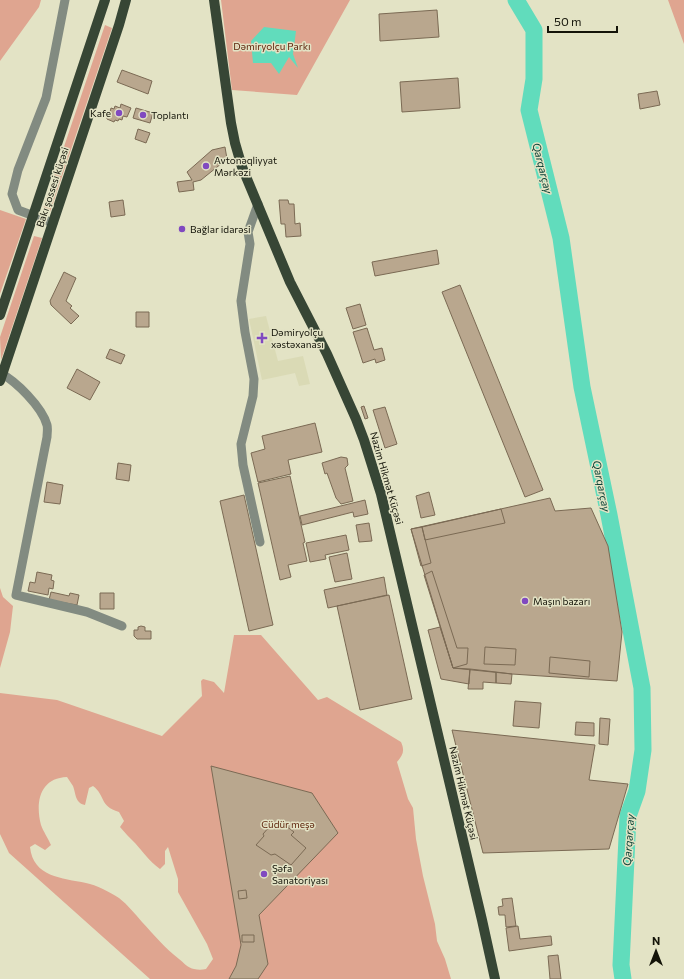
<svg xmlns="http://www.w3.org/2000/svg" width="684" height="979" viewBox="0 0 684 979" font-family="Commissioner,sans-serif">
<style>
.built{fill:#dadab5}
.green{fill:#dfa590;fill-rule:evenodd}
.water{fill:#61dcbc}
.lines{fill:none;stroke-linecap:round;stroke-linejoin:round}
.river{stroke:#61dcbc;stroke-width:17}
.building{fill:#b9a78e;stroke:#7b6a54}
.minor{stroke:#828b81;stroke-width:9}
.major{stroke:#374635;stroke-width:10}
.poi-dot{fill:#8049c0;stroke:#e3e3c5;stroke-width:1.5}
.labels{text-anchor:middle;dominant-baseline:central;stroke-width:3;stroke-linejoin:round;paint-order:stroke}
.park-label{font-size:10px;fill:#5f260e;stroke:#e3e3c5}
.poi-label{font-size:10px;fill:#141409;stroke:#e3e3c5;text-anchor:start}
.street-label{font-size:10px;fill:#141409;stroke:#e3e3c5}
.water-label{font-size:11px;font-style:italic;fill:#0a4236;stroke:#e3e3c5}
</style>
<rect width="100%" height="100%" fill="#e3e3c5"/>
<path class="built" d="M266,316L278,361L303,356L310,384L299,386L295,373L262,380L249,319Z"/>
<path class="green" d="M0,0H41L39,7L0,61Z
M221,0H350L297,95L232,90Z
M668,0H684V45V44Z
M105,25L112,28L50,212L43,209Z
M0,210L26,219L0,294Z
M34,236L42,238L1,360L0,337Z
M0,588L3,597L13,606L10,632L0,668Z
M234,635H261L318,700L327,697L401,742C405,751 403,755 397,762L408,799L413,808L416,839L423,876L435,924L437,941L445,959L451,979H150L9,853L0,834V693L57,700L162,736L202,696L201,681L203,679L214,682L224,693ZM67,777C69,780 71,783 73,786C76,794 75,803 85,805L89,788L93,786C106,796 99,806 119,812L124,821L120,827C125,833 130,838 135,843C145,854 148,860 160,869L165,864V851L168,847L178,879V892L207,944L213,959L206,969C202,970 198,970 194,969C188,968 184,963 179,959C165,948 154,935 142,922C135,914 128,905 119,898C110,892 96,885 86,883C62,878 33,877 30,847L35,844L45,850L51,845C48,838 43,831 41,825C35,802 40,778 67,777Z"/>
<path class="water" d="M264,27L296,31L293,54L298,68L289,57L279,74L271,63H253L251,41Z"/>
<g class="lines">
<path class="river" d="M516,0L534,30V79L529,110L561,238L582,387L609,515L642,688L643,750L637,791L628,816L621,965L623,979"/>
</g>
<path class="building" d="M437,10L439,37L380,41L379,14Z
M122,70L152,81L148,94L117,82Z
M458,78L460,108L402,112L400,82Z
M657,91L660,105L640,109L638,94Z
M121,104L131,108L127,117L123,116L122,120L119,119L118,121L115,120L114,122L107,119V115L109,116L111,108L114,109L115,106L120,108Z
M136,108L153,113L150,123L133,118Z
M138,129L150,133L146,143L135,139Z
M225,147L227,159L201,180L193,182L194,190L179,192L177,182L192,180L187,172L212,150Z
M123,200L125,215L111,217L109,202Z
M279,200H288L289,204H294L295,224L300,223L301,236L286,237L285,224H281Z
M437,250L439,264L375,276L372,262Z
M64,272L76,278L66,301L72,306L70,308L79,316L71,324L51,305L50,301Z
M460,285L543,490L525,497L442,292Z
M360,304L366,325L353,329L346,308Z
M136,312H149V327H136Z
M367,328L374,350L382,348L385,360L376,363L375,359L363,363L353,332Z
M110,349L125,355L121,364L106,358Z
M77,369L100,382L90,400L67,388Z
M364,406L368,418L365,419L361,407Z
M385,407L397,444L385,448L373,410Z
M315,423L322,452L288,460L291,474L258,482L251,453L265,449L262,436Z
M341,457L347,458L348,465L345,468L353,501L341,504L336,498L327,473L325,474L322,463Z
M118,463L131,465L129,481L116,479Z
M290,476L305,542L303,543L307,561L288,565L291,577L280,580L258,483Z
M47,482L63,485L60,504L44,502Z
M429,492L435,515L421,518L416,496Z
M244,495L273,625L249,631L220,501Z
M550,498L555,511L591,508L608,546L622,632L617,681L512,674L453,668L411,529Z
M365,500L368,514L354,517L353,512L302,525L300,516Z
M501,509L505,523L425,540L422,527Z
M369,523L372,541L359,542L356,525Z
M422,527L431,563L421,566L411,529Z
M346,535L349,550L325,555L326,559L310,562L306,543Z
M347,553L352,579L335,582L329,557Z
M432,571L457,648H468L467,664L453,668L424,575Z
M37,572L52,575L51,580L54,581L53,589L49,588L48,595L28,591L30,582L35,583Z
M384,577L387,595L328,608L324,590Z
M51,592L69,596L70,593L79,595L77,605L49,600Z
M100,593H114V609H100Z
M389,595L412,699L360,710L337,606Z
M141,626L145,627V631H151V639H137L134,636V630H138V627Z
M440,627L453,668L470,669L469,684L441,679L428,630Z
M485,647L516,649L515,665L484,664Z
M550,657L590,661L589,677L549,673Z
M470,669L496,672V683L483,682V689H468Z
M496,672L512,674L511,684L496,683Z
M515,701L541,703L539,728L513,726Z
M600,718L610,719L608,745L599,744Z
M576,722L594,723V736L575,735Z
M452,730L595,745L589,780L628,784L609,849L483,853Z
M211,766L312,793L338,833L259,915L268,964L258,979H229L236,966L241,945Z
M277,822L284,828L286,826L294,832L291,835L306,848L291,865L275,854L271,855L256,845L264,836L263,834L270,826L273,828Z
M246,890L247,898L239,899L238,891Z
M512,898L516,926L506,927L505,915H499L498,907L503,906L502,899Z
M518,926L520,939L551,936L552,945L509,951L506,928Z
M242,935H254V942H242Z
M558,955L561,979H550L548,956Z"/>
<g class="lines">
<path class="minor" d="M258,204L248,232L250,244L241,301L245,332L254,379L253,396L241,444L243,465L260,542
M53,223L18,210L12,194L18,170L46,98L65,0
M0,373C16,381 42,407 47,425C48,429 47,433 47,437L16,595L87,612L122,626"/>
<path class="major" d="M214,0L231,123L235,143L242,167L290,282L327,354L356,419L364,440L381,494L482,920L495,979
M0,315L105,0
M0,381L119,25L126,0"/>
</g>
<g class="poi-dot">
<circle cx="119" cy="113" r="4"/>
<circle cx="143" cy="115" r="4"/>
<circle cx="206" cy="166" r="4"/>
<circle cx="182" cy="229" r="4"/>
<path d="M260 332h4v4h4v4h-4v4h-4v-4h-4v-4h4z"/>
<circle cx="525" cy="601" r="4"/>
<circle cx="264" cy="874" r="4"/>
</g>
<g class="labels">
<g class="park-label">
<text x="272" y="46">Dəmiryolçu Parkı</text>
<text x="288" y="824">Cüdür meşə</text>
</g>
<g class="poi-label">
<text x="111" y="113" text-anchor="end">Kafe</text>
<text x="151" y="115">Toplantı</text>
<text x="214" y="160">Avtonəqliyyat<tspan x="214" dy="12">Mərkəzi</tspan></text>
<text x="190" y="229">Bağlar idarəsi</text>
<text x="271" y="332">Dəmiryolçu<tspan x="271" dy="12">xəstəxanası</tspan></text>
<text x="533" y="601">Maşın bazarı</text>
<text x="272" y="868">Şəfa<tspan x="272" dy="12">Sanatoriyası</tspan></text>
</g>
<g class="street-label">
<text transform="translate(52 187) rotate(-72)">Bakı şossesi küçəsi</text>
<text transform="translate(387 478) rotate(74)">Nazim Hikmət Küçəsi</text>
<text transform="translate(464 793) rotate(77)">Nazim Hikmət Küçəsi</text>
</g>
<g class="water-label">
<text transform="translate(543 168) rotate(76)">Qarqarçay</text>
<text transform="translate(602 486) rotate(79)">Qarqarçay</text>
<text transform="translate(628 840) rotate(-86)">Qarqarçay</text>
</g>
</g>
<g transform="translate(656 951)" stroke="#e3e3c5" stroke-width="3" paint-order="stroke">
<path d="M0-3L7 15L0 10L-7 15Z" fill="#141409"/>
<text y="-6" font-size="11" font-weight="bold" text-anchor="middle" fill="#141409">N</text>
</g>
<path d="M548 26v6h69v-6" fill="none" stroke="#141409" stroke-width="2"/>
<text x="554" y="26" font-size="12" fill="#141409" stroke="#e3e3c5" stroke-width="3" paint-order="stroke">50 m</text>
</svg>
